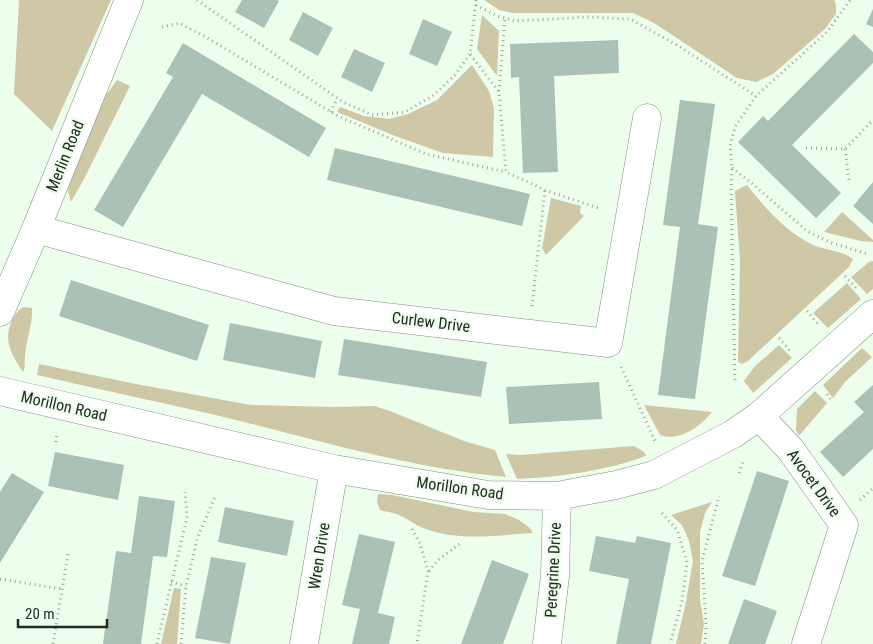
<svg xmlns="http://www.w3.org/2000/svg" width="873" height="644" viewBox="0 0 873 644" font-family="'Roboto Condensed',sans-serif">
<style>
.green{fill:#cfc8a7}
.building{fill:#aac1b6}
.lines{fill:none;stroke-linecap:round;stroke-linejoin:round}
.minor-casing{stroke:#818f7f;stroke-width:29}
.path{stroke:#9ba699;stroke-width:3;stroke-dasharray:1 4;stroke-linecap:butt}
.minor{stroke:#fff;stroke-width:28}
.labels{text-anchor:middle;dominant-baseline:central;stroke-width:5;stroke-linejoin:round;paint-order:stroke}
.street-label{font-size:16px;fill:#242923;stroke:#eefeec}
</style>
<rect width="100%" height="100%" fill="#eefeec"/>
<path class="green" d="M19,0H111L52,131L14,94Z
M484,0H834L836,5V14L825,29L773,74L756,82L737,78L654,23L633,13H512L499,10Z
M482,15L499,31L497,76L477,49Z
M472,65L489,91L494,108L493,157L443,153L395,136L337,112L340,107L364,116L389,119L408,114L437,100Z
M117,80L130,86L84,179L71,202L68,191L70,179L106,95Z
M747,185C765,208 786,232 813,245C827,251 841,250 853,259L849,267L748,361L742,364L738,362L740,261L735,191Z
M551,198L581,206L580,213L584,216L546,255L542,248Z
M842,212L873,240V242L861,241L824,232Z
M873,261V289L867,294L851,277L869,262Z
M847,283L861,299L828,328L813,313Z
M23,307L32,308C33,324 26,340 25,356C24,362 26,367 23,372C13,357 3,341 11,323C14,316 17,311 23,307Z
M779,345L792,358L753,393L744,381L755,366Z
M862,348L872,357L845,382L833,398L823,385Z
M39,364L136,384L251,405L334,407L374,406L390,411L464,441L495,450L506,477C417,469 327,443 240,421C172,404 104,391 37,375Z
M815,391L827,403L799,436L796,430L797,409Z
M644,405L712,412C700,427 679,442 660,435Z
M634,446L644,452L646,456C605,471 560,477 517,479L506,454L520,455Z
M378,494L392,495L474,512L505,514L519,520L530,528L533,533C498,535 457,542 423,528C416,525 409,520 403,517C396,513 388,512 380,510L377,502Z
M712,502L705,513L700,532V600L704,624L701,644H676L685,607L693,561L689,541L682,525L671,515Z
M174,588L181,589L177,644H161Z"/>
<path class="building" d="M242,0H277L279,1L264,28L235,12Z
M873,9V27L866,24Z
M303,12L333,28L318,56L289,40Z
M423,19L452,32L437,66L409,54Z
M854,34L873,52V63L792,145L841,193L816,218L738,142L763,116L768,121Z
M618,40L619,73L554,76L558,172L523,173L519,77L511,78L510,44Z
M183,43L326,128L309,157L202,94L123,227L94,210L173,77L166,73Z
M354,49L385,63L372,92L341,77Z
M680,100L715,104L698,224L718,227L695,399L658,395L680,227L663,225Z
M335,148L530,194L522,226L327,180Z
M873,182V224L853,206Z
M71,280L209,325L197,361L59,316Z
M230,323L322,341L315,378L223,360Z
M344,339L487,362L481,397L338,375Z
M599,382L602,419L509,424L506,387Z
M873,385V449L843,477L820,452L864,412L854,402Z
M55,452L124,465L118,500L48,486Z
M757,471L789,481L755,586L722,576Z
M12,473L44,492L0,563V492Z
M139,496L175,501L167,557L153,556L141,644H103L116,551L131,553Z
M225,507L294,521L287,556L218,542Z
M359,534L395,542L378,613L395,617L389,644H352L360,609L342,605Z
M596,536L635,543L637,536L671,543L651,644H616L629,579L589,571Z
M211,557L246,563L230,644L195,638Z
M492,560L529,574L503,644H461Z
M744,599L777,611L765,644H728Z"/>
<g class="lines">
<defs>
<path id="minor" d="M36,229L334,311L608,343L647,118
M0,312L36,229L129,0
M0,391L334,469L488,495L557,496L616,485L654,475L733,434L759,416L873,314
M759,416L791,450L844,525L806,644
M304,644L334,469
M547,644L555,576L557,496"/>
</defs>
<use href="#minor" class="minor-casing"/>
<path class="path" d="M197,0L343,102L372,115L405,112L434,95L455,75L470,54
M476,0L470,54L499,92L506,172L545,190L601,209
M476,5L495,15L514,21L589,17L630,19L677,45L756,96
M162,27L179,23L204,36L338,116L426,154L506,172
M499,91L505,18
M331,112L337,98
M806,148L845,149L873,120
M845,149L849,180
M732,168L748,180L807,231L832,243L868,254
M845,276L858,290
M532,306L545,190
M807,311L818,324
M779,338L790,351
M621,367L656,443
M735,380L731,187L732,168L730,146L735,127L756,96L827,32L850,0
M827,394L832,401
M56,442L57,432
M739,473L743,462
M860,500L873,488
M662,513L677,530L687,562L682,602L670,644
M412,529L420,544L428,571L417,644
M429,571L438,560L462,542
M0,579L62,589
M171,582L186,586
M53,644L68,554
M157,644L187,517L185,492
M181,644L186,586L198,536L215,497
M705,644L706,625L702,561L719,496"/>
<use href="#minor" class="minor"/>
</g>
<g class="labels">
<g class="street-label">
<text transform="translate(65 156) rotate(-68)">Merlin Road</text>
<text transform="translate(431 322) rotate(7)">Curlew Drive</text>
<text transform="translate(64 406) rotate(13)">Morillon Road</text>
<text transform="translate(814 483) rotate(54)">Avocet Drive</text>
<text transform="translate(460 488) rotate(8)">Morillon Road</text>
<text transform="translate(319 556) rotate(-81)">Wren Drive</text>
<text transform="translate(553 570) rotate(-87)">Peregrine Drive</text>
</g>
</g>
<path d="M18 619v8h89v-8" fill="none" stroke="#242923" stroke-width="2.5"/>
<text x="25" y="619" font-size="15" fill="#242923" stroke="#eefeec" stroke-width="4" paint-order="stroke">20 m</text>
</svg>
